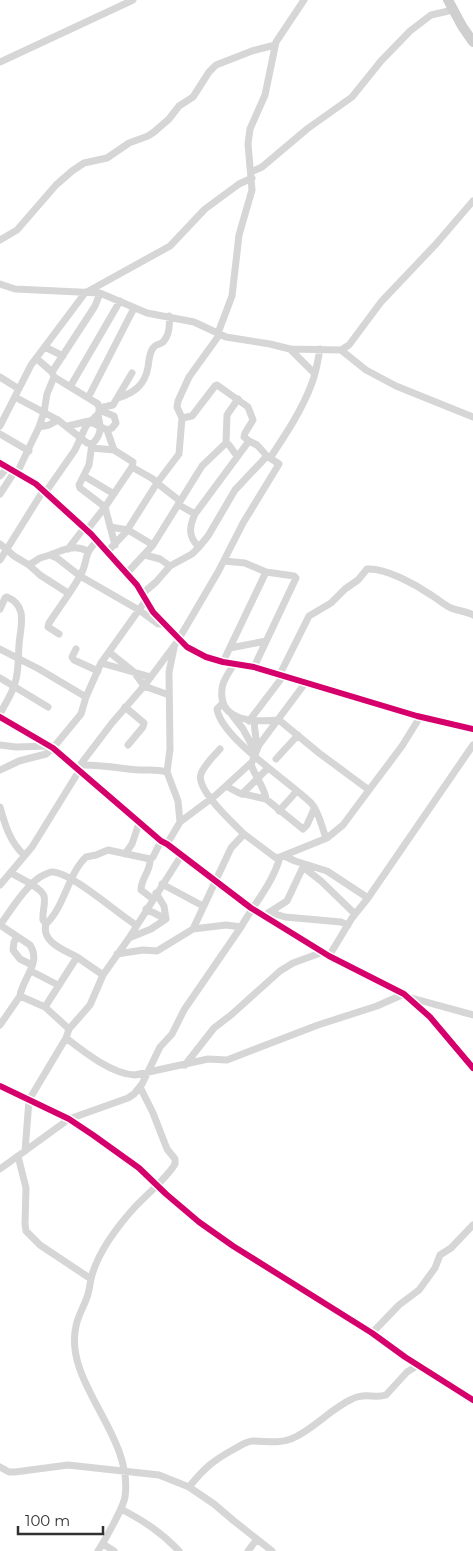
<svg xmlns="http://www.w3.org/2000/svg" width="473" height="1551" viewBox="0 0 473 1551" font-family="Montserrat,sans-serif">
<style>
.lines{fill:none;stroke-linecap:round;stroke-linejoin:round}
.street{stroke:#d6d6d6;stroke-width:7}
.secondary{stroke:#cfcfcf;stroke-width:10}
.cycleway-casing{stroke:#fff;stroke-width:9}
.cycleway{stroke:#d6006c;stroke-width:6}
</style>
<rect width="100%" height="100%" fill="#fff"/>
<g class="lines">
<path class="street" d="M0,62L133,0
M251,172L262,167L307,129L352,97L381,61L410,31L431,15L453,10
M0,240L17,230L56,185L72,171L84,163L107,158L129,143L148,136L154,132L169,119L179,106L193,97L209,72L216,65L252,51L275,45
M0,284L15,289L100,293L147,313L194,322L226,337L270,344L290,349L341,350L349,345L381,302L436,244L473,201
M218,333L232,296L239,235L252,190L248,144L250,129L265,95L276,42L304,0
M45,347L63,356
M290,349L314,373
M341,350L366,370L396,386L473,417
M52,372L95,306L100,293
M0,377L19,389
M70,387L120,301
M15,397L58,420L87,443L92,444C102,435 101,427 98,415
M88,398L134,308
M118,398C134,393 145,385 148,367C149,360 149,354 153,348C156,344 159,345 163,342C170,335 170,325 169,316
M99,408L113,405L132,373
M182,418L192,416L215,386L217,385L248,407L253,420L245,433L244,437L249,441
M0,426L31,365L85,293L170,246L205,209L239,184L252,178
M68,426L89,421L107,430L112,428L116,423L114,416L99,410
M39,427L49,425L58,420
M107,430L114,450
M0,434L29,451
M226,443L227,415L238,399
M92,448L114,450L133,462L132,467L105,507L115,545
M270,458C286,434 302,410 312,383C316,373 318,360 320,349
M0,463L36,484L91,534L137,585L153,612L187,647L206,657L223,662L254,667L417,716L473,729
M17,473L39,427L44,412L47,394L54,377L52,372L36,358
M0,476L8,467
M84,476L114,494
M45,493L75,450L86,426L100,412L98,404L54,377
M0,494L15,471
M180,501L157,483L179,454L182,418L177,407L178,401L189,377L220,334
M179,505L195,514
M110,527L128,530L153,545
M87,530L105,507L80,488L79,485L89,465L92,444
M0,544L14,556L29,565L40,558L50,555L57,558L80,576L139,610L158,624H164
M68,549L84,528
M107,552L126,532L157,483L153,479L132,467
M50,555C62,550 75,544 87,551
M145,555L160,559L170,566
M0,560L43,491
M224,561L245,563L266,572L294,576L296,578L254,667
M29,565L40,575L68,593
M127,573L153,545L202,466L226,443L229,445L237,456
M142,594L156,582L170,566L192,554L199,547L208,536L235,490L267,456L257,445L249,441L195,514C189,527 188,537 199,547
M0,609L5,598L7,597C29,606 20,628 19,645C18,658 19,671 15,683C12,694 5,704 0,714
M59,634L48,627L49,623C59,608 71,592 80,576C89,561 82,555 97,541
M174,648L169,672L170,749L167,772L178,801L180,822
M230,648L266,641
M0,649L39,669L86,697
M76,649L72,657L74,660L98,671
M109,652L134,672L144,686L169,695
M223,662L266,572
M101,663L151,677
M280,674L309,616L331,603L345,589L358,580L367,569C386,568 415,584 431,595C438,599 444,605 451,608C458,611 466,611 473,615
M0,678L48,707
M223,703L217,709C221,738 290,782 311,803C319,811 322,828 326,838
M125,707L144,723L143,727L128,745
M232,715L243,729L255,751
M0,717L53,748L161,841L167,844L251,908L329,956L404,994L430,1017L473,1068
M249,721L284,675
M254,722L257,748
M0,745L16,747L48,746
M220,749C214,756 204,765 201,774C195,789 234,824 244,834
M276,759L298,735
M251,764C254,775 265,788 266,799
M80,765C101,764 120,769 140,770C150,770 157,769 167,772
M77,769L112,723L144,686L177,642L218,572L243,523L279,464L267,456
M0,770L19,761L46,754L53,748L81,714L86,697L101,663L146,600
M226,786L239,793L266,799L303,829L307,825L314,809
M369,790L402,746L420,717
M242,794L268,768
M0,807C5,825 10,842 24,855
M279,811L296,792
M167,844L180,822L216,795L252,762L259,745L306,682
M125,854L132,844L139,823
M284,856L295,861L327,871L368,898
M150,859C151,871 141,878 141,890L153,899
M303,867L321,881L355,914
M11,873C19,878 41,887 44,896C46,903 42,912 43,920L46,924C65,906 68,874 86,857L96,855L108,850L150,859L153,857L161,841
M162,884L203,906
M0,885L32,847L79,771
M146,909L166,919
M269,912L285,917L341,922L348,925
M268,913L287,901L303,867V865
M46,924C41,942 64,950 77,957
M0,925C11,910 25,887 40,877C43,875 48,873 51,872C69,870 119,915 136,925
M0,925L30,945C42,963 22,979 20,996L45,1007L69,1029
M193,929L231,848L244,834L276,858L280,857L327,838L343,825L369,790L319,753L279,720C256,722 218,723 222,689C222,681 230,671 234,664
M17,937L14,942L13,950L20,959L32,965
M129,938L151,929L166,919L164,906L156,893
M117,954L143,950L157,951L193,929L226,925L241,927C254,904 273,883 280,857
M329,956L352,918L368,898L473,745
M31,971L58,985
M408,997L473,1015
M45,1007L77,957L103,975
M0,1025L20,996
M66,1038C84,1052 112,1074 135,1075L208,1059L227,1060L318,1025L377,1006L404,994
M185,1065L214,1028L231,1015L280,971L293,963L323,952
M0,1086L69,1119L93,1135L139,1168L166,1194L199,1222L233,1246L372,1333L405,1357L473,1400
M25,1151L29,1100L66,1038L69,1029L90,1005L103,975L129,938L181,856
M18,1156L26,1188L25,1224L26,1231L40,1245L91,1279
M0,1169L69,1119L128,1098L134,1094L142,1084L160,1047L172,1034L184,1010L241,927
M372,1333L399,1305L419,1290L435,1268L440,1255L451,1248L473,1225
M0,1467L9,1472H15L68,1465L159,1475L189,1487L214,1504L234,1521L272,1551
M189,1487C205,1467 214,1460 236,1448C241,1445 247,1441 253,1441C267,1441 278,1444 291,1439C313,1430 330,1409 352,1399C365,1392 375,1399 386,1395L407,1372L418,1365
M121,1509C144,1521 161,1532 179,1551
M103,1544L114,1551
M98,1551C105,1540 123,1508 125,1497C134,1435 63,1383 76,1326C78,1315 85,1305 88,1294C90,1288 90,1281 92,1275C99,1251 117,1227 134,1208C145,1196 167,1178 175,1164V1159L167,1149L153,1113L140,1087
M248,1551L257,1539"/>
<path class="secondary" d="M448,0L462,26L473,42"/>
<defs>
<path id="cycleway" d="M0,463L36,484L91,534L137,585L153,612L187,647L206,657L223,662L254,667L417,716L473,729
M0,717L53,748L161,841L167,844L251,908L329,956L404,994L430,1017L473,1068
M0,1086L69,1119L93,1135L139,1168L166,1194L199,1222L233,1246L372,1333L405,1357L473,1400"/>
</defs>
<use href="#cycleway" class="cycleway-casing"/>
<use href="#cycleway" class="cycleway"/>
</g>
<path d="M18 1526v8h85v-8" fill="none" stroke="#323232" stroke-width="2.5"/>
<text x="25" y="1526" font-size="15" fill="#323232" stroke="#ffffff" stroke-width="4" paint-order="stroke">100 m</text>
</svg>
